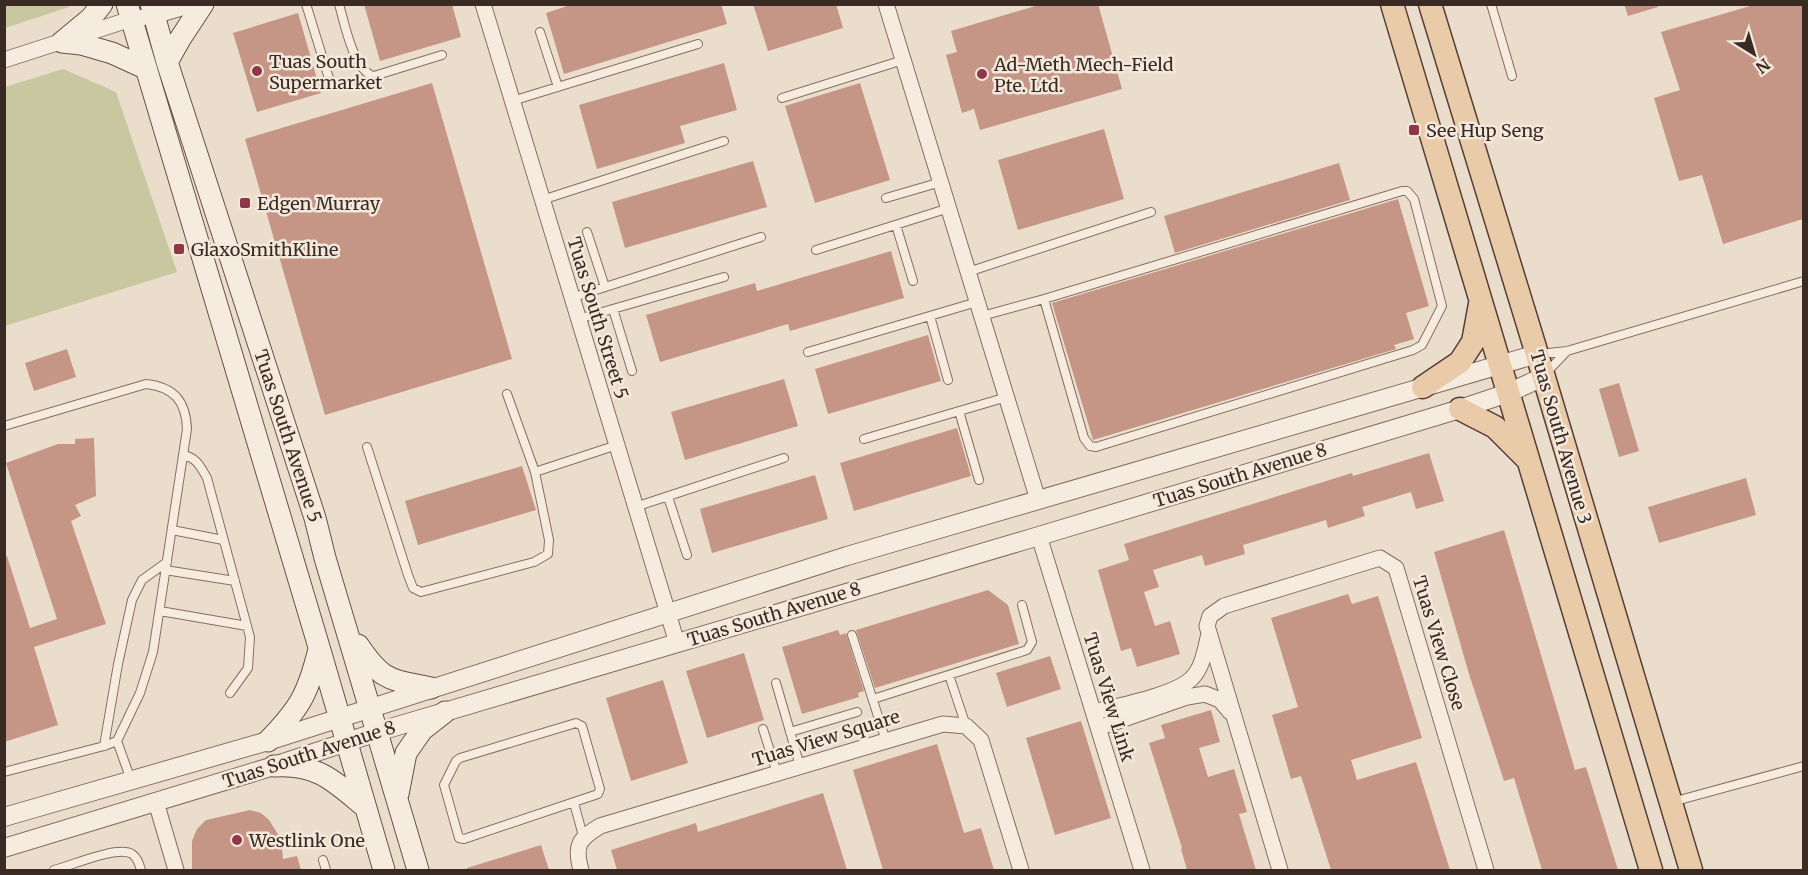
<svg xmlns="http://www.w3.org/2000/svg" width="1808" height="875" viewBox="0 0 1808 875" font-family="Merriweather,serif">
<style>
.green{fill:#c8c7a0}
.building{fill:#c59686}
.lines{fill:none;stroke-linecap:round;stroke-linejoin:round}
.service-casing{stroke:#876f61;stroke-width:10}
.minor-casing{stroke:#876f61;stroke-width:17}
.tertiary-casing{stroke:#876f61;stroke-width:20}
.secondary-casing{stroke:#695144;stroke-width:23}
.primary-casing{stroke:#553f35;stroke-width:25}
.service{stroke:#f6ebdf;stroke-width:8}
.minor{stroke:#f6ebdf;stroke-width:15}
.tertiary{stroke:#f6ebdf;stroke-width:18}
.secondary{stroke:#f6ebdf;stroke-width:21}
.primary{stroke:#e9cba9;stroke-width:22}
.poi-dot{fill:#8f3746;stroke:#f3e8db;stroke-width:2}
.labels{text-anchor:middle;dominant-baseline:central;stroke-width:5;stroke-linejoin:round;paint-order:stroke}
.poi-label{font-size:18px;fill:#392a23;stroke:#f3e8db;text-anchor:start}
.street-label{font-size:18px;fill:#392a23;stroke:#f3e8db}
</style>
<rect width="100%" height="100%" fill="#ebddcc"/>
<path class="green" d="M4,5L5,4L70,5L69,7L5,28Z
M63,69L116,92L177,272L5,326V87Z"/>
<path class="building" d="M364,4H452L461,37L380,61Z
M573,4H721L727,24L564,74L546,13Z
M753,4H836L843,28L768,51Z
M1042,4H1098L1122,89L980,130L974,109L962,113L946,55L957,52L951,31Z
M1624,4H1657L1658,7L1628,16Z
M1757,4H1803V219L1723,244L1702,175L1679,181L1654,98L1680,90L1661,32Z
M298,13L321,93L257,112L233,33Z
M724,63L737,110L680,126L685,143L597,169L579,105Z
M432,83L512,359L325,415L245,139Z
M860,83L890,180L815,203L785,106Z
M1104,129L1124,199L1018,230L998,160Z
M753,161L767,207L625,248L612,202Z
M1339,163L1350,200L1175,253L1164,216Z
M1398,199L1429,306L1406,313L1414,339L1394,345L1396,349L1093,440L1052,303Z
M891,251L904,298L790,331L788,324L660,362L646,315L755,283L757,291Z
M928,335L941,381L828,414L815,369Z
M67,349L76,377L34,391L25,363Z
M784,379L798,426L685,460L671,412Z
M1619,383L1639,451L1619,457L1599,389Z
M957,428L971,476L854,511L840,463Z
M94,438L96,496L75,505L81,516L71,521L106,624L34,647L58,725L4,742V557L7,556L30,628L57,619L6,463L58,444H75V439Z
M1429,453L1444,501L1416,509L1411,492L1362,507L1365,516L1328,528L1326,520L1243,545L1245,554L1205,566L1202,555L1153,570L1159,587L1144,592L1155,626L1170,621L1180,654L1137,667L1131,648L1121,651L1098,570L1129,560L1124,544L1352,473L1353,476Z
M522,466L536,510L418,545L405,501Z
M815,475L828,519L712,553L700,509Z
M1746,478L1756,515L1659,543L1648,507Z
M1504,530L1575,770L1586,767L1618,870H1542L1514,778L1504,781L1469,674L1434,552Z
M988,590L1008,605L1019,644L875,688L856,630Z
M1348,594L1352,604L1378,596L1422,738L1351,760L1357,780L1416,762L1450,870H1331L1301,776L1291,779L1272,715L1298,707L1271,618Z
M838,630L840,635L846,633L864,691L858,693L859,697L802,714L782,647Z
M744,653L764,720L707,738L686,671Z
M1050,656L1061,689L1007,707L996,673Z
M663,680L688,763L631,781L606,698Z
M1211,710L1220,742L1199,748L1208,777L1234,769L1247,812L1239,814L1256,870H1187L1181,849L1182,848L1149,743L1165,738L1161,725Z
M1081,721L1111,818L1055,835L1026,738Z
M937,744L964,833L981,828L994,870H883L853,770Z
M823,793L847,870H617L611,850L696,823L698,832Z
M250,810L261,813L269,820L281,839L283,859L297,856L301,870H192V841L197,829L206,820Z
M541,845L549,870H467V868Z"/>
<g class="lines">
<defs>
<path id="service" d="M306,4L331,85
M339,4C344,22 354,72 374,76L442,55
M1491,4L1512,76
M540,32L558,87
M782,98L903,60
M512,101L698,44
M886,198L941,182
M542,200L724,141
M896,225L913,281
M587,232L605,287
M816,250L949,208
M968,272L1151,212
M571,298L761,237
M613,309L632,371
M930,316L948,380
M982,316L1044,299L1402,191H1407L1414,199L1442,306L1422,345L1413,350L1096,447L1090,446L1084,438L1044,299
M578,319L724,277
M808,352L977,302
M1539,354L1567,351L1804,281
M1545,374L1567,351
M507,394L535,472
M959,411L979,480
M4,426L146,384C174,387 186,401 187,429L153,652L140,693L117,741L104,746L4,772
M864,439L1007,397
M367,447L408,575L413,588L421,592L534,562L548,554L549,540L535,472L617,445
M183,455C197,458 200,466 207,478L250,637L248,668L230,693
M668,497L687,555
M635,507L784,458
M172,530L223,540
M165,570L235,581
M160,611L247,626
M852,635L886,741
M949,675L966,726
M776,683L800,766
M873,699L1027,650L1032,642L1022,605
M576,723L582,726L600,789L598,794L464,839L459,838L444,785L456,761L460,758Z
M763,729L777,773
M790,732L857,712
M117,741L131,780
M104,746L118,664L132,600L142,580L167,562
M1672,802L1804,766
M574,803L583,836
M323,860L326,870
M54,870C70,866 118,845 132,854C138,858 139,864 141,870"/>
<path id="minor" d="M483,4L677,643
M886,4L1038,500
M4,60L131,19L154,16L195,4
M1039,536L1142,870
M1094,712C1118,706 1176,695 1192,678C1203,667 1205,649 1209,634
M1098,728L1187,697L1205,694L1220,700L1230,712
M156,802L176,870
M581,870C574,845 579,839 600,826L943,724L966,726L981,740L1021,870
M1280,870L1207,626L1210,616L1224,606L1380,558L1396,568L1486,870"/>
<path id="tertiary" d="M4,817L268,741L847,556L1537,354
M4,848L274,766L377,732L1039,536L1460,409L1508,393L1543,377"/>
<path id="secondary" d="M127,4L319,647L384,870
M151,4L167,62L315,518L325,558L418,870
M62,42L81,44L112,53L145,68
M62,42L91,18L102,4
M167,62L180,39L203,4
M358,645C383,682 389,679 431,688
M268,741C300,708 308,694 319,649
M274,766C317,763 334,781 365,807
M398,794L406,753L422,730L445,712"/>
<path id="primary" d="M1392,4L1651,870
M1430,4L1537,354L1691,870
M1423,387L1460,362L1473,342L1480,304
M1460,409L1495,427L1525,457"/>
</defs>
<use href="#service" class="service-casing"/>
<use href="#minor" class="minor-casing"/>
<use href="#tertiary" class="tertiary-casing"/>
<use href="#secondary" class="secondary-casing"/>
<use href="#primary" class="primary-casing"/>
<use href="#service" class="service"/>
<use href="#minor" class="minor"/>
<use href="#tertiary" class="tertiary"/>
<use href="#secondary" class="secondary"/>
<use href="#primary" class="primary"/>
</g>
<g class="poi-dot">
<circle cx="257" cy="71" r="6"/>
<circle cx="982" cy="74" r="6"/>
<rect x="1408" y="124" width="12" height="12" rx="3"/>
<rect x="239" y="197" width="12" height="12" rx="3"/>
<rect x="173" y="243" width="12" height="12" rx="3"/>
<circle cx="237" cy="840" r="6"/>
</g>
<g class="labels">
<g class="poi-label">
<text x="269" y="61">Tuas South<tspan x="269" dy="21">Supermarket</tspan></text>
<text x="994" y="64">Ad-Meth Mech-Field<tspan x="994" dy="21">Pte. Ltd.</tspan></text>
<text x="1426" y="130">See Hup Seng</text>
<text x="257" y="203">Edgen Murray</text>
<text x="191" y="249">GlaxoSmithKline</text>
<text x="249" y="840">Westlink One</text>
</g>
<g class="street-label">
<text transform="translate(598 318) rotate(73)">Tuas South Street 5</text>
<text transform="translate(288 436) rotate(72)">Tuas South Avenue 5</text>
<text transform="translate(1561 437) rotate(74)">Tuas South Avenue 3</text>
<text transform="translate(1240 475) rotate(-17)">Tuas South Avenue 8</text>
<text transform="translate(774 614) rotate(-17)">Tuas South Avenue 8</text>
<text transform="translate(1439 643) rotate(73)">Tuas View Close</text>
<text transform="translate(1109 697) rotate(73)">Tuas View Link</text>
<text transform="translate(826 738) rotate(-17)">Tuas View Square</text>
<text transform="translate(309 754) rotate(-18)">Tuas South Avenue 8</text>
</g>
</g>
<rect width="1808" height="875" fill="none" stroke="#392a23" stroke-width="12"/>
<g transform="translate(1754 54) rotate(143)" stroke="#f3e8db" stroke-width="4.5" paint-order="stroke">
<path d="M0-4.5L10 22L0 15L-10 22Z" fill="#392a23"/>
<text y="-9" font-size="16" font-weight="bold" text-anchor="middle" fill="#392a23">N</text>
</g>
</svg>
